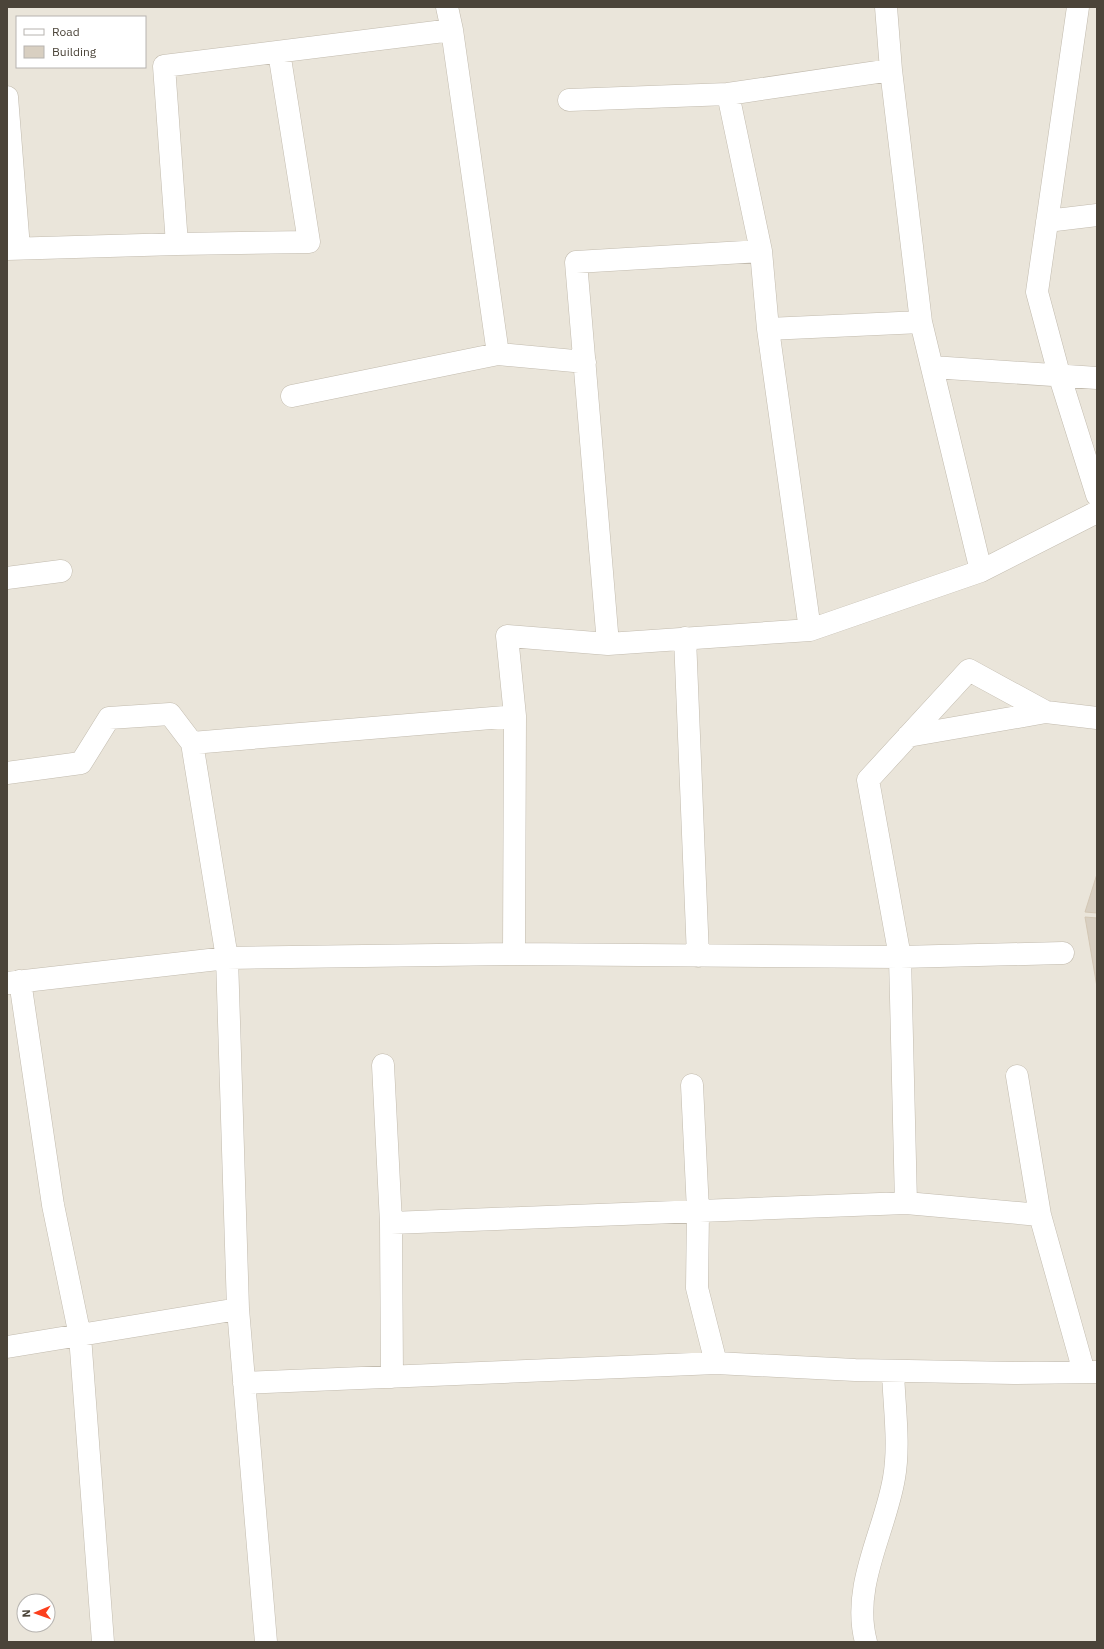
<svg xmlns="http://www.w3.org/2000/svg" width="1104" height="1649" viewBox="0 0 1104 1649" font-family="'IBM Plex Sans',sans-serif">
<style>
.residential{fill:#eae5da;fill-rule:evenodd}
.building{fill:#d8cfc1;stroke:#d3c7b4}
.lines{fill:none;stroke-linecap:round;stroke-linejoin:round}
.minor-casing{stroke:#c2bbae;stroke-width:23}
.minor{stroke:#fff;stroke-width:22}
</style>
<rect width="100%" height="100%" fill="#f6f3ec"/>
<path class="residential" d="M7,7H1097V1642H7ZM17,17H145V67H17ZM24,1601H48V1625H24Z"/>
<path class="building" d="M1097,874V913L1085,912Z
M1085,917L1097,918V987Z"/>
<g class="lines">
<defs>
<path id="minor" d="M447,7L452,30
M886,7L891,70
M1078,7L1037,292L1059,374L1097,495
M279,52L309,242L177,244L164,66L452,30L498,354L585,362
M7,97L19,248
M569,100L728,94
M1047,221L1097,215
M7,249L177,244
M761,251L576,262L608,644L810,630
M768,329L921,322
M932,367L1097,378
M292,396L498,354
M981,571L921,322L891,70L728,94L761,251L768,329L810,630L981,571L1097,512
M7,578L61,571
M685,638L698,956
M608,644L507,636L515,716L192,743L227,958L514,954L900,957L1063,953
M908,736L1046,712
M7,773L81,763L109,718L170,714L192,743
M514,954L515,716
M20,981L53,1205L80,1336L103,1642
M7,983L227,958L238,1309
M383,1065L391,1223L392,1377
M1017,1076L1040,1215L1084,1372
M692,1085L698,1211L697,1288L716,1363
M1040,1215L906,1203L900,957L868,780L969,670L1046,712L1097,718
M391,1223L906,1203
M7,1347L238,1309L266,1642
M244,1383L716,1363L855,1370L1014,1373L1097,1372
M866,1642C851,1586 885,1532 894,1478C900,1444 894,1406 893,1371"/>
</defs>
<use href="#minor" class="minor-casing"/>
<use href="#minor" class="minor"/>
</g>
<rect width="1104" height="1649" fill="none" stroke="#4b4439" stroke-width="16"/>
<rect x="16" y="16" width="130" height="52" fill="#ffffff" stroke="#b7b4b0"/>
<rect x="24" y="29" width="20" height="6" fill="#ffffff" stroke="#b7b4b0"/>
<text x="52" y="36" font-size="12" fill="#4b4439">Road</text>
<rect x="24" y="46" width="20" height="12" fill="#d8cfc1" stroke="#b7b4b0"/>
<text x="52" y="56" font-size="12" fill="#4b4439">Building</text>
<g transform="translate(36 1613) rotate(268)"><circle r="19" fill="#ffffff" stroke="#b7b4b0"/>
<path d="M0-3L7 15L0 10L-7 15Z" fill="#fc3f1d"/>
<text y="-6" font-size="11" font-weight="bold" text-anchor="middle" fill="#4b4439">N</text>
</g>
</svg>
